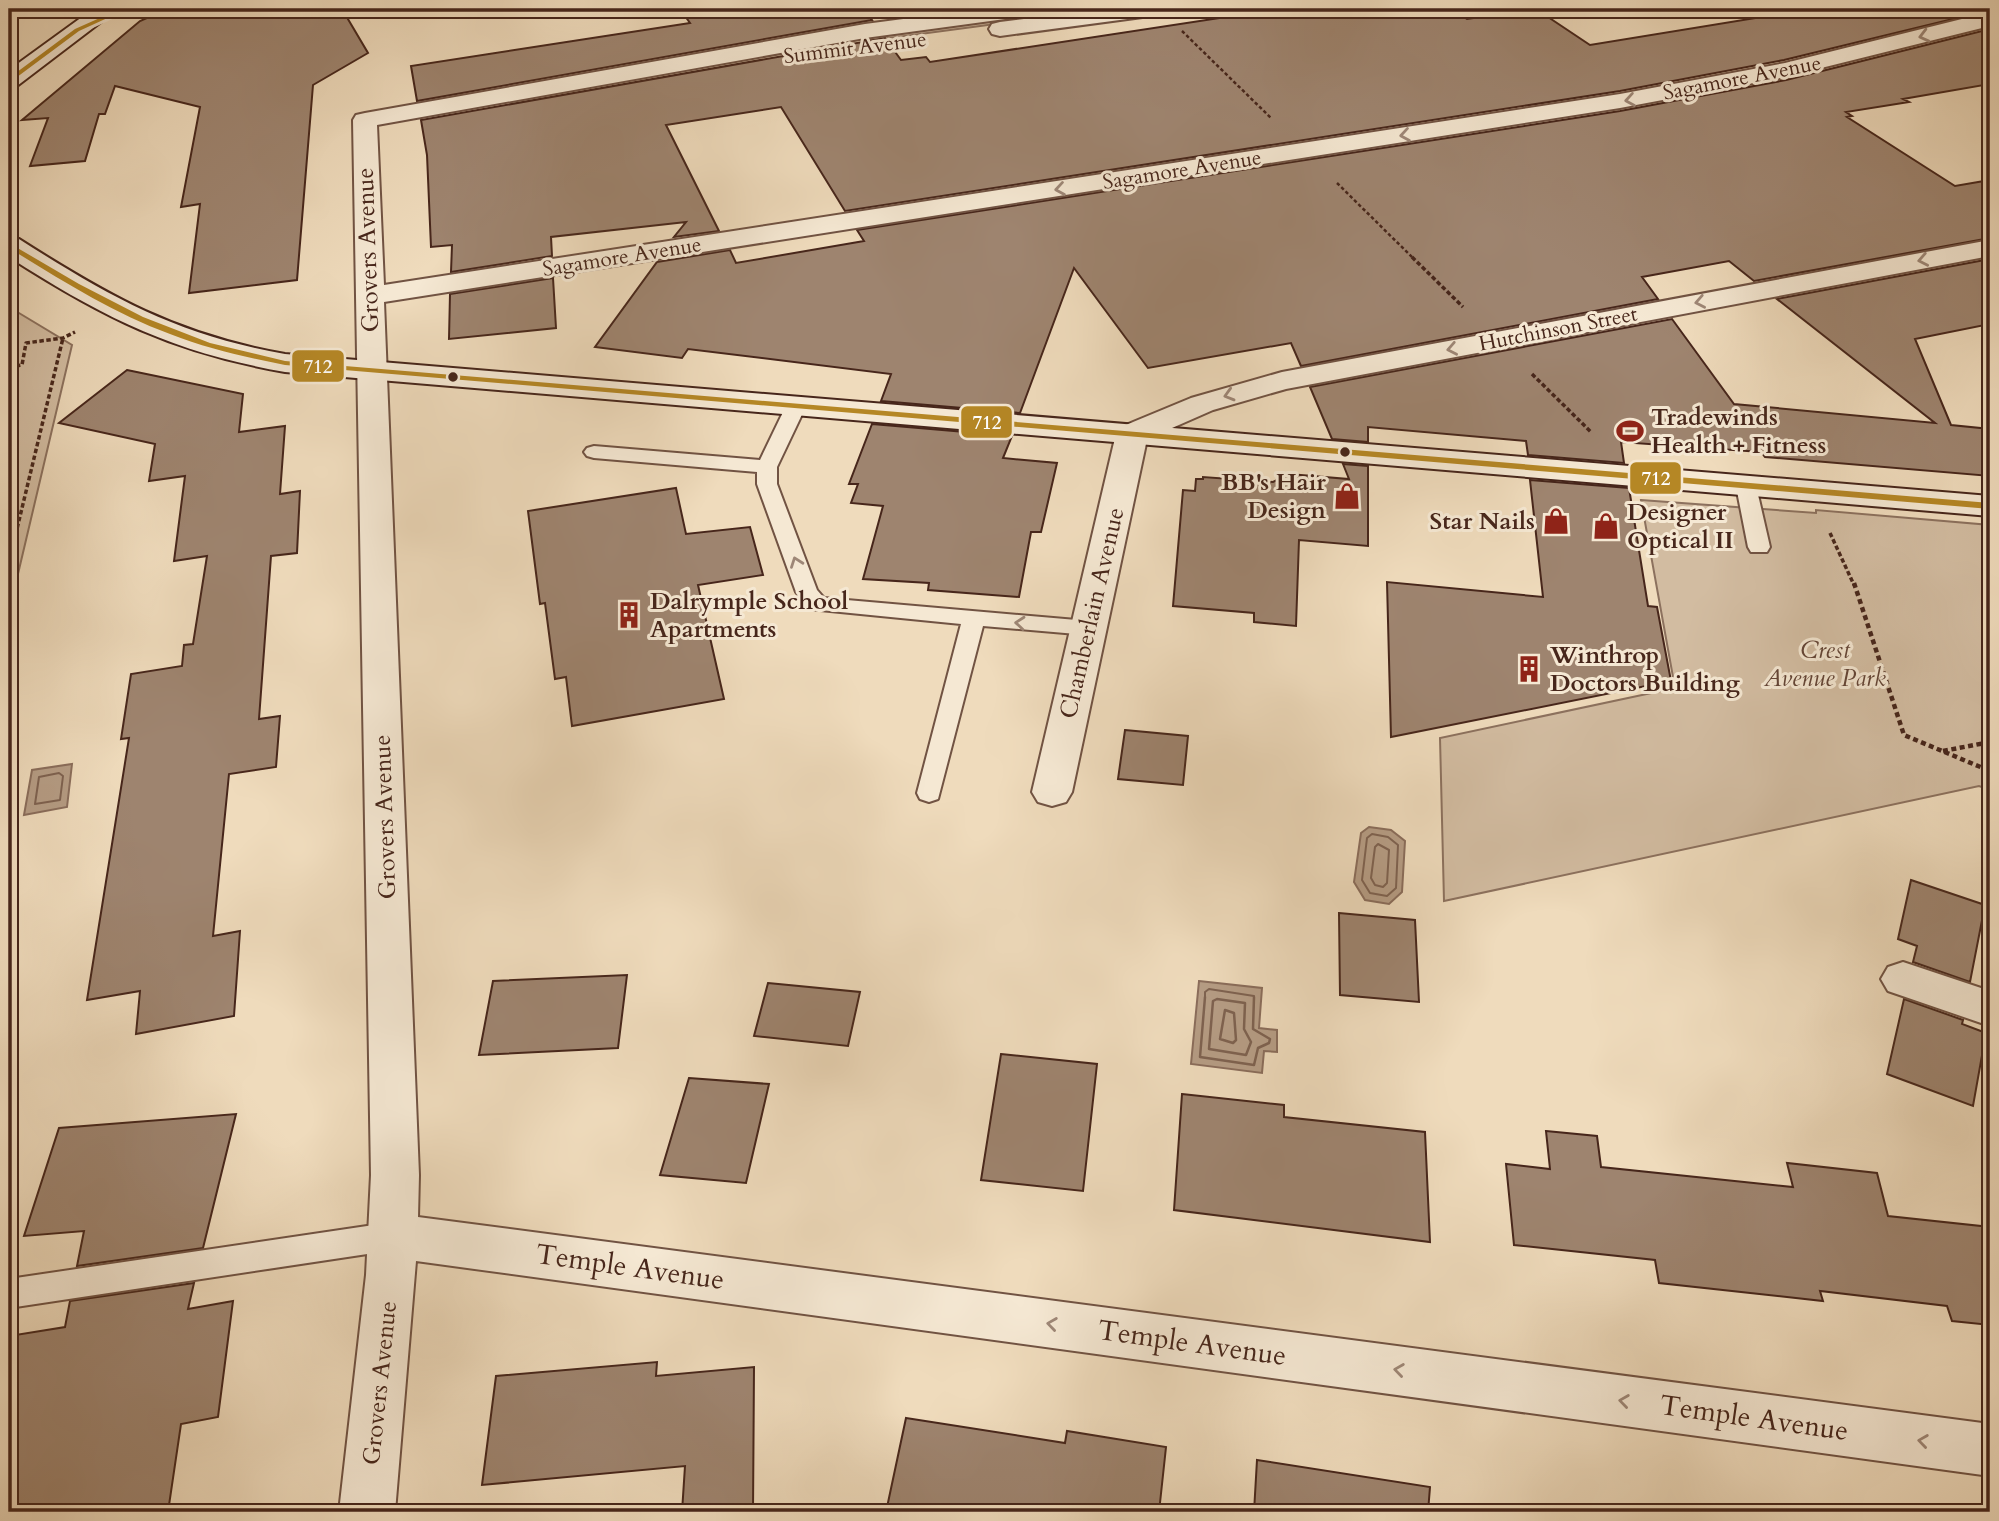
<svg xmlns="http://www.w3.org/2000/svg" width="1999" height="1521" viewBox="0 0 1999 1521" font-family="Cardo,serif">
<style>
.green{fill:#d2bca1;stroke:#8c715e;stroke-width:2}
.water{fill:#b69d85;stroke:#8a6d5b;stroke-width:2}
.lines{fill:none;stroke-linecap:round;stroke-linejoin:round}
.shore-far1{stroke:#7e6250;stroke-width:2}
.shore{stroke:#7e6250;stroke-width:2.5}
.building{fill:#9e846f;stroke:#47261b;stroke-width:2}
.service-casing{stroke:#715343;stroke-width:4}
.minor-casing{stroke:#715343;stroke-width:4}
.secondary-casing{stroke:#47261b;stroke-width:4}
.path-far2{stroke:#47261b;stroke-width:2.5;stroke-dasharray:3.5 2.5;stroke-linecap:butt}
.path-far1{stroke:#47261b;stroke-width:3.5;stroke-dasharray:4.5 2.5;stroke-linecap:butt}
.path{stroke:#47261b;stroke-width:4.5;stroke-dasharray:5 3.5;stroke-linecap:butt}
.service{fill:#f5e8d3;fill-rule:evenodd}
.minor{fill:#f5e8d3;fill-rule:evenodd}
.secondary{fill:#f5e8d3;fill-rule:evenodd}
.bus-1-casing{stroke:#f5e8d3;stroke-width:6}
.bus-1{fill:#b58725;fill-rule:evenodd}
.oneway{stroke:#9e8777}
.bus-dot{fill:#47261b;stroke:#f5e8d3;stroke-width:2.5}
.labels{text-anchor:middle;dominant-baseline:central;stroke-width:6;stroke-linejoin:round;paint-order:stroke}
.far-street-label{font-size:21px;fill:#47261b;stroke:#f5e8d3}
.street-label{font-size:24px;fill:#47261b;stroke:#f5e8d3}
.poi-label{font-size:24px;font-weight:bold;fill:#47261b;stroke:#f5e8d3;text-anchor:start}
.park-label{font-size:24px;font-style:italic;fill:#634436;stroke:#f5e8d3}
.near-street-label{font-size:28px;fill:#47261b;stroke:#f5e8d3}
.line-badge{stroke:#f5e8d3;stroke-width:2.5}
.badge-label{font-size:19px;text-anchor:middle;font-weight:bold;fill:#fff}
</style>
<rect width="100%" height="100%" fill="#efdbbc"/>
<filter id="stains"><feTurbulence type="fractalNoise" baseFrequency=".00286" numOctaves="4"/><feColorMatrix values="0 0 0 0 .2 0 0 0 0 .09 0 0 0 0 .02 0 0 0 .5 -.17"/></filter>
<radialGradient id="worn" r=".72"><stop offset=".6" stop-color="#630" stop-opacity="0"/><stop offset="1" stop-color="#630" stop-opacity=".3"/></radialGradient>
<path class="green" d="M1072,9H1107L875,40L866,38Z
M9,307L72,345L9,612Z
M1641,500L1816,513V510L1990,525V790L1979,786L1444,901L1440,738L1675,688Z"/>
<path class="water" d="M72,764L67,807L24,815L32,770Z
M1369,827L1391,830L1405,841L1402,892L1389,904L1365,900L1354,882L1361,833Z
M1199,981L1262,988L1259,1028L1277,1030V1052L1264,1051L1262,1073L1191,1064Z"/>
<g class="lines">
<path class="shore-far1" d="M59,773L63,776L60,800L35,804L39,777Z
M1372,834L1388,837L1398,845L1396,888L1387,896L1370,893L1362,880L1367,838Z
M1378,844L1389,850L1387,883L1383,887L1375,885L1371,878L1375,847Z
M1205,998V992L1209,989L1254,996V998"/>
<path class="shore" d="M1205,997L1200,1057L1254,1065L1258,1048L1269,1043L1270,1039L1253,1029L1254,997
M1217,999L1245,1003L1244,1029L1251,1042L1246,1055L1209,1049L1213,1001Z
M1225,1010L1234,1013L1236,1040L1233,1043L1220,1039Z"/>
</g>
<path class="building" d="M167,9H342L368,53L313,85L297,280L189,293L200,204L181,207L200,107L115,86L105,114H99L85,161L30,166L48,118L22,120L140,21Z
M680,9H863L872,20L417,101L411,66L690,23Z
M1279,9H1452L1467,19L1536,9L1590,45L1811,9H1990V10L1784,60L1620,91L845,211L781,107L666,125L719,231L674,237L686,222L551,237L552,256L451,272L452,245L431,247L427,155L421,120L885,38L901,60L926,57L930,62Z
M1990,29V84L1903,99L1909,102L1846,112L1852,116L1847,117L1955,186L1990,180V238L1754,281L1729,261L1642,277L1658,299L1301,366L1291,343L1148,368L1074,268L1020,413L881,401L891,374L688,349L682,358L595,347L657,262L730,250L736,263L864,241L857,230L1620,111L1786,80Z
M1990,259V324L1915,339L1951,425L1990,429V476L1765,457L1761,452L1621,442L1624,463L1528,455L1526,441L1368,427V442L1332,439L1310,387L1672,319L1734,404L1935,423L1777,299Z
M553,278L556,328L449,339L450,294Z
M127,370L243,394L239,432L285,426L280,494L300,491L297,553L271,556L259,719L280,716L276,767L229,774L213,936L240,931L234,1016L136,1034L140,991L87,1000L129,738L121,739L131,674L182,666L184,645L193,644L207,556L174,561L185,476L149,481L155,444L59,423Z
M872,424L1012,436L1003,458L1057,463L1041,532H1031L1019,597L928,590L929,583L863,579L883,506L851,503L858,484H849Z
M1343,464L1368,466V546L1299,540L1296,626L1254,622V613L1173,606L1183,490L1195,491L1196,479H1203V477L1273,482L1289,474L1349,479Z
M1530,480L1629,488L1648,606L1657,607L1671,681L1391,737L1387,582L1543,597Z
M676,488L686,534L750,527L763,575L698,585L724,699L572,726L566,677L555,679L545,603L540,604L528,511Z
M1125,730L1188,736L1183,785L1118,779Z
M1911,880L1985,905L1970,982L1913,962L1917,946L1898,939Z
M1339,913L1415,920L1419,1002L1340,995Z
M627,975L618,1048L479,1055L493,981Z
M768,983L860,992L848,1046L754,1036Z
M1904,999L1963,1020L1962,1024L1986,1033L1973,1106L1887,1074Z
M1001,1054L1097,1064L1083,1191L981,1180Z
M689,1078L769,1084L746,1183L660,1175Z
M1182,1094L1284,1105V1117L1425,1132L1430,1242L1174,1210Z
M236,1114L203,1248L77,1266L84,1231L24,1236L59,1128Z
M1546,1131L1597,1136L1601,1167L1793,1187L1787,1163L1877,1173L1888,1216L1990,1227V1325L1952,1321L1947,1306L1820,1291L1823,1301L1659,1283L1655,1260L1514,1245L1506,1164L1550,1169Z
M194,1283L188,1309L233,1301L218,1417L181,1424L168,1512H9V1336L65,1327L70,1301Z
M657,1362L656,1376L754,1367L753,1512H682L685,1466L482,1485L496,1376Z
M906,1418L1065,1443L1067,1431L1166,1447L1159,1512H886Z
M1257,1460L1430,1487L1428,1512H1254Z"/>
<g class="lines">
<defs>
<path id="service" d="M796,400L806,406L777,467V484L817,590L824,598L1088,621L1096,623L1099,628L1096,633L1088,635L983,626L938,799L929,802L920,799L917,793L961,624L810,609L796,592L757,484V472L594,458L587,456L584,452L587,448L594,446L760,460L786,406Z
M1746,480L1753,482L1756,486L1770,547L1767,552H1751L1748,547L1736,486L1739,482Z
M394,1222L405,1226L410,1236L405,1246L394,1250L9,1308V1279Z"/>
<path id="minor" d="M980,9H1038L1035,14L1027,16L865,38L377,125L384,285L1620,94L1785,63L1990,12V26L1785,77L1620,108L384,302L419,1175L418,1217L1990,1424V1476L416,1261L395,1512H339L366,1275L371,1175L353,120L356,115L365,113L865,24Z
M1103,9H1161L1158,14L1150,16L1000,36L992,34L989,29L992,24L1000,22Z
M1990,240V256L1286,389L1213,410L1147,439L1072,792L1066,802L1052,806L1038,802L1032,792L1116,434L1121,427L1191,398L1282,372Z
M1903,962L1990,991V1026L1888,991L1881,979L1888,967Z"/>
<path id="secondary" d="M93,9H118L17,86L9,88V70Z
M9,237L19,239C110,297 177,335 285,354L1990,496V516L285,372C172,352 104,318 9,257Z"/>
</defs>
<use href="#service" class="service-casing"/>
<use href="#minor" class="minor-casing"/>
<use href="#secondary" class="secondary-casing"/>
<path class="path-far2" d="M1182,31L1271,118
M1337,183L1414,259"/>
<path class="path-far1" d="M1412,257L1463,307
M9,367L22,365L26,343L63,338L75,332
M1532,374L1591,432
M1830,533L1854,585
M9,562L63,338"/>
<path class="path" d="M1854,583L1904,735L1990,771
M1943,751L1990,742"/>
<use href="#service" class="service"/>
<use href="#minor" class="minor"/>
<use href="#secondary" class="secondary"/>
<defs>
<path id="bus-1" d="M120,9H127L79,31L9,83V78L75,29Z
M9,243L79,284L143,317L210,343L285,361L1990,503V509L285,365C246,357 208,349 170,334C113,313 61,280 9,248Z"/>
</defs>
<use href="#bus-1" class="bus-1-casing"/>
<use href="#bus-1" class="bus-1"/>
</g>
<defs><path id="oneway-chevron" d="M-2-3.5L2.5 0L-2 3.5" fill="none" stroke-width="1.6" stroke-linecap="round" stroke-linejoin="round" transform="scale(1.75)"/></defs>
<g class="oneway">
<use href="#oneway-chevron" transform="translate(1924 36) rotate(166)"/>
<use href="#oneway-chevron" transform="translate(1630 100) rotate(170)"/>
<use href="#oneway-chevron" transform="translate(1405 135) rotate(171)"/>
<use href="#oneway-chevron" transform="translate(1060 189) rotate(171)"/>
<use href="#oneway-chevron" transform="translate(1923 260) rotate(169)"/>
<use href="#oneway-chevron" transform="translate(1700 302) rotate(169)"/>
<use href="#oneway-chevron" transform="translate(1452 349) rotate(169)"/>
<use href="#oneway-chevron" transform="translate(1229 395) rotate(164)"/>
<use href="#oneway-chevron" transform="translate(796 562) rotate(-110)"/>
<use href="#oneway-chevron" transform="translate(1020 623) rotate(-175)"/>
<use href="#oneway-chevron" transform="translate(1052 1324) rotate(-172)"/>
<use href="#oneway-chevron" transform="translate(1399 1370) rotate(-172)"/>
<use href="#oneway-chevron" transform="translate(1624 1401) rotate(-172)"/>
<use href="#oneway-chevron" transform="translate(1923 1441) rotate(-172)"/>
</g>
<defs>
<symbol id="stadium-bare" viewBox="-9 -9 18 18"><path d="M0-5a6.5 5 0 1 0 0 10a6.5 5 0 1 0 0-10ZM-3.5-1.8h7v3.6h-7Z" fill="#8f2418" stroke="#f5e8d3" stroke-width="2.5" paint-order="stroke"/></symbol>
<symbol id="shop-bare" viewBox="-9 -9 18 18"><path d="M-5-2.5h2.3a2.7 3.5 0 0 1 5.4 0H5L5.5 6h-11ZM-1.5-2.5h3a1.5 2.3 0 0 0-3 0Z" fill="#8f2418" stroke="#f5e8d3" stroke-width="2.5" paint-order="stroke"/></symbol>
<symbol id="building-bare" viewBox="-9 -9 18 18"><path d="M-4-6H4V6H1V3H-1V6H-4ZM-2.5-4.3h1.7v1.8h-1.7ZM.8-4.3h1.7v1.8H.8ZM-2.5-1h1.7V.8h-1.7ZM.8-1h1.7V.8H.8Z" fill="#8f2418" stroke="#f5e8d3" stroke-width="2.5" paint-order="stroke"/></symbol>
</defs>
<g fill-rule="evenodd">
<use href="#stadium-bare" x="1611" y="412" width="38" height="38"/>
<use href="#shop-bare" x="1328" y="477" width="38" height="38"/>
<use href="#shop-bare" x="1537" y="502" width="38" height="38"/>
<use href="#shop-bare" x="1587" y="507" width="38" height="38"/>
<use href="#building-bare" x="610" y="596" width="38" height="38"/>
<use href="#building-bare" x="1510" y="650" width="38" height="38"/>
</g>
<g class="bus-dot">
<circle cx="453" cy="377" r="6"/>
<circle cx="1345" cy="452" r="6"/>
</g>
<g class="labels">
<g class="far-street-label">
<text transform="translate(855 48) rotate(-7)">Summit Avenue</text>
<text transform="translate(1742 78) rotate(-11)">Sagamore Avenue</text>
<text transform="translate(1182 170) rotate(-9)">Sagamore Avenue</text>
<text transform="translate(622 257) rotate(-9)">Sagamore Avenue</text>
<text transform="translate(1558 329) rotate(-11)">Hutchinson Street</text>
</g>
<g class="street-label">
<text transform="translate(368 250) rotate(-92)">Grovers Avenue</text>
<text transform="translate(1092 613) rotate(-77)">Chamberlain Avenue</text>
<text transform="translate(385 817) rotate(-92)">Grovers Avenue</text>
<text transform="translate(380 1383) rotate(-84)">Grovers Avenue</text>
</g>
<g class="poi-label">
<text x="1651" y="417">Tradewinds<tspan x="1651" dy="28">Health + Fitness</tspan></text>
<text x="1326" y="482" text-anchor="end">BB's Hair<tspan x="1326" dy="28">Design</tspan></text>
<text x="1627" y="512">Designer<tspan x="1627" dy="28">Optical II</tspan></text>
<text x="1535" y="521" text-anchor="end">Star Nails</text>
<text x="650" y="601">Dalrymple School<tspan x="650" dy="28">Apartments</tspan></text>
<text x="1550" y="655">Winthrop<tspan x="1550" dy="28">Doctors Building</tspan></text>
</g>
<g class="park-label">
<text x="1825" y="650">Crest<tspan x="1825" dy="28">Avenue Park</tspan></text>
</g>
<g class="near-street-label">
<text transform="translate(630 1267) rotate(8)">Temple Avenue</text>
<text transform="translate(1192 1343) rotate(8)">Temple Avenue</text>
<text transform="translate(1754 1418) rotate(8)">Temple Avenue</text>
</g>
</g>
<g class="line-badge">
<rect x="291" y="349" width="54" height="34" rx="7" fill="#b58725"/>
<rect x="960" y="405" width="53" height="34" rx="7" fill="#b58725"/>
<rect x="1629" y="461" width="53" height="34" rx="7" fill="#b58725"/>
</g>
<g class="badge-label">
<text x="318" y="373">712</text>
<text x="987" y="429">712</text>
<text x="1656" y="485">712</text>
</g>
<rect width="1999" height="1521" fill="none" stroke="#efdbbc" stroke-width="35"/>
<rect x="10" y="10" width="1978" height="1500" fill="none" stroke="#47261b" stroke-width="3.5"/>
<rect x="18" y="18" width="1964" height="1486" fill="none" stroke="#47261b" stroke-width="2"/>
<rect width="100%" height="100%" filter="url(#stains)"/>
<rect width="100%" height="100%" fill="url(#worn)"/>
</svg>
